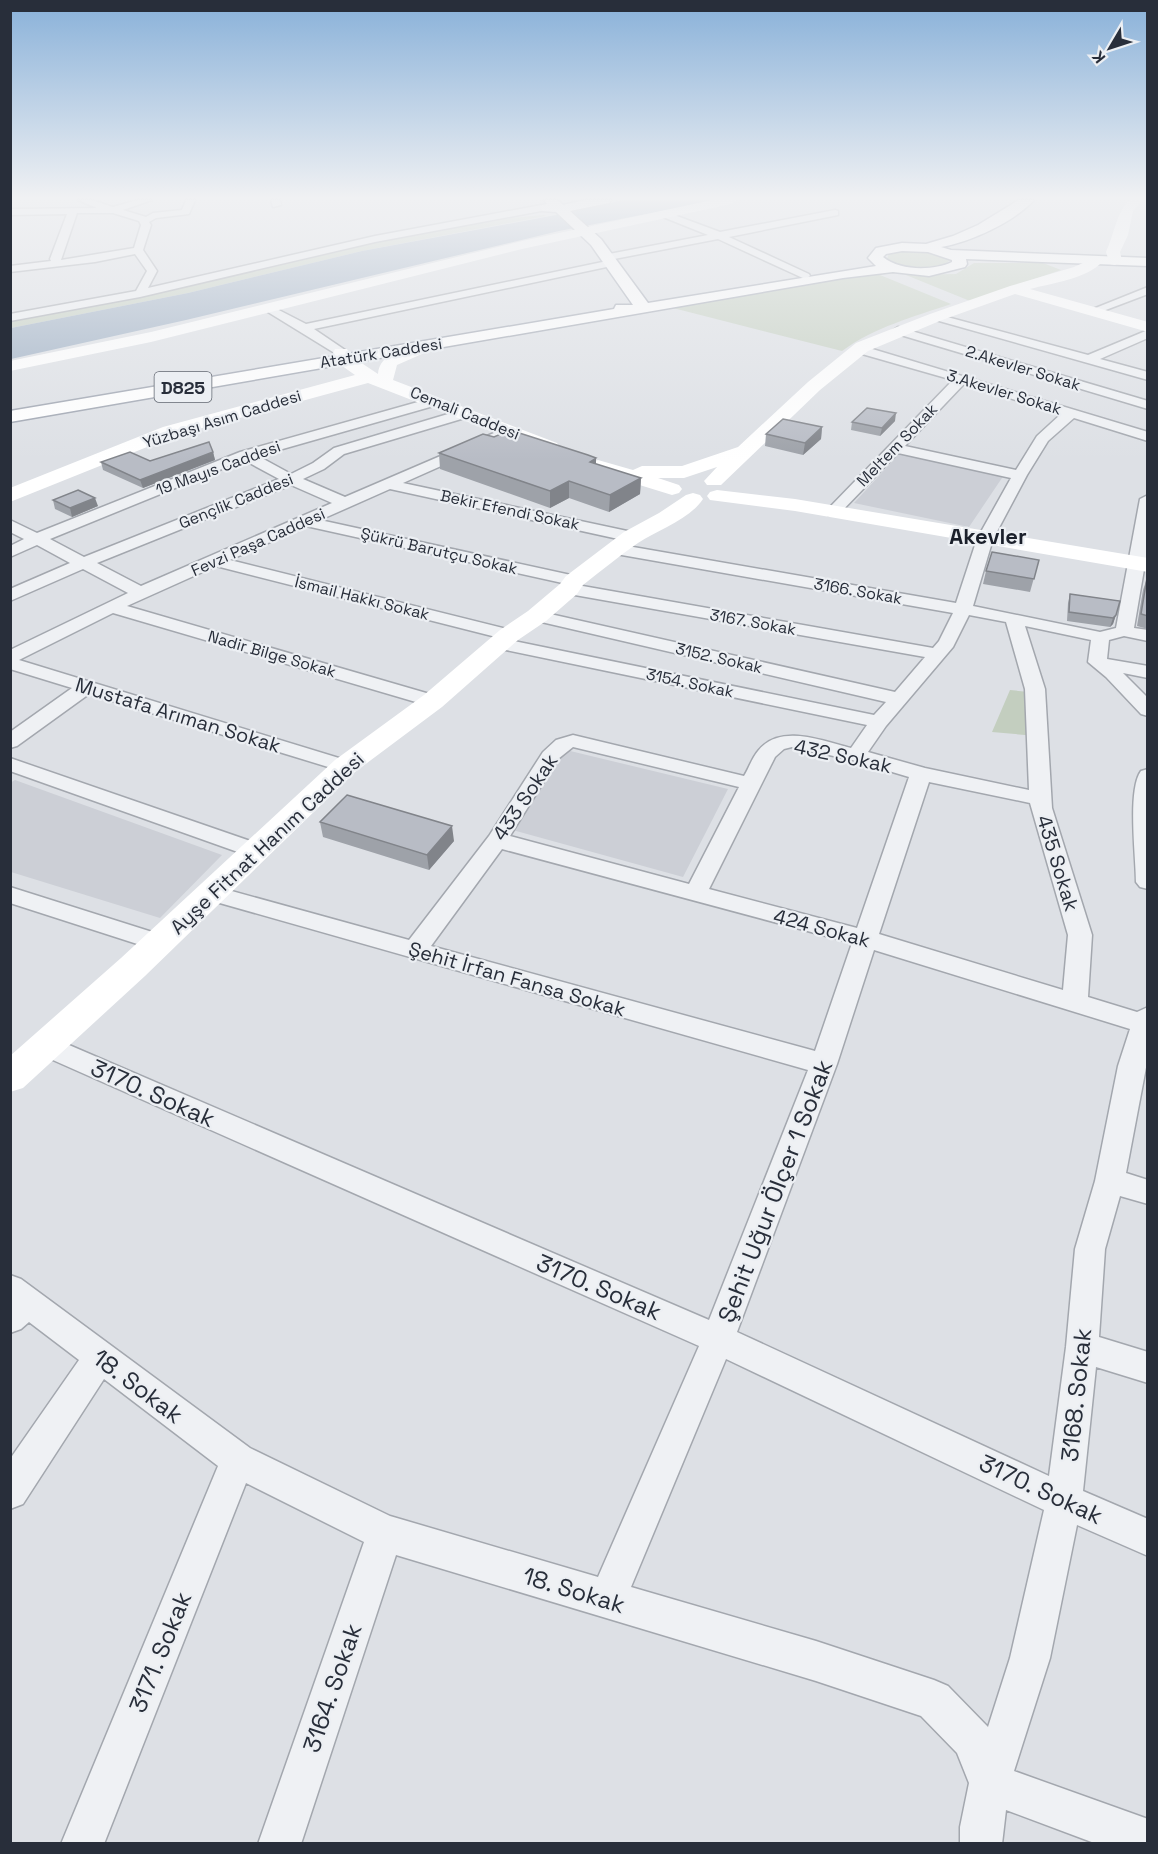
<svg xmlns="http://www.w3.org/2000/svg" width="1158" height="1854" viewBox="0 0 1158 1854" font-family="'Space Grotesk',sans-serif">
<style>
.built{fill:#cccfd6}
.green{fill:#c3cebf}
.water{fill:#9badc2}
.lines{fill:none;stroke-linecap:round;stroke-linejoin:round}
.street-casing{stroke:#a3a7ae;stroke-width:3}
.primary-casing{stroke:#9ea4b0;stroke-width:3}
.street{fill:#eff1f4;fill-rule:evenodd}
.secondary{fill:#fff;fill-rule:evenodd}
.primary{fill:#fff;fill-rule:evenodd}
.wall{fill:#9ea2a9}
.shaded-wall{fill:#81848a}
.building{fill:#b8bcc5;stroke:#81848a;stroke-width:1.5}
.labels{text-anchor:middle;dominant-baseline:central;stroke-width:4.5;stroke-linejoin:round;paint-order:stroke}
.far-street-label{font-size:16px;fill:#282e3a;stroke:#eceff3}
.shield{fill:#eceff3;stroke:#636872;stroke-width:1.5}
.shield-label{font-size:18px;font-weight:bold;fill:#282e3a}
.street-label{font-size:20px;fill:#282e3a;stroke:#eceff3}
.far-district-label{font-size:22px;font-weight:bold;fill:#1b202b;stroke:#eceff3}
.near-street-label{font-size:24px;fill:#282e3a;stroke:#eceff3}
</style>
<rect width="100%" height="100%" fill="#dde0e5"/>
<path class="built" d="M900,453L1004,475L969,527L854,503Z
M566,750L728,789L683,877L505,828Z
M15,780L222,855L160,918L11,872L10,783Z"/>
<path class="green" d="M544,215L546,216L362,251L188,293L11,328V320C81,307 152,295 221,278C327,253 435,223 544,215Z
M903,250H924L947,257L950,260C937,274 901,269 887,259L889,253Z
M974,263H1043L1061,270L970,301L906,275L956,274Z
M868,273L880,275L951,304C913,317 875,327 842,351L673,308L691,303Z
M1010,690L1029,692L1037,736L992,732Z"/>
<path class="water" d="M623,200H718L559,231L186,320L11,359V328L188,293L362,251L572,212Z"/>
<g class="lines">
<defs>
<path id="street" d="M78,200H92L113,207L137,200H152L123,210L146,217L153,213L182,210L186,200H195L189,214L156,218L149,222L151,225L143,250L157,271L148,288L375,236L541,205L546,208L541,211L375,242L140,297L10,321V314L136,291L147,271L135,254L95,262L10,272V266L51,261L50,259L67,214L10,215V209L97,208ZM77,213H113L139,221L141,225L134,248L61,260Z
M271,200H280L281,205L273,207Z
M835,210L838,211V215L729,237L809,274L810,276L805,279L718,239L609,260L604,257L609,254L708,235L663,217L661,215L666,212L720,232Z
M612,260L617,263L616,265L314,329L345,350V356L341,357L263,309L265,307H273L306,324Z
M1148,287V294L1103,311H1095L1093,309Z
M936,314L1088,355L1148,330V338L1100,359L1148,372V380L932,319L930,317Z
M898,327L1148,401V409L894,333L892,331Z
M859,345L1148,432V441L1074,418L1048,441L1027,475L993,539L973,606L1100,632L1116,628L1140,499L1148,495V546L1134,628L1148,630V641L1124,636L1109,640L1107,659L1148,666V678L1123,673L1148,698V716L1141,714L1106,677L1088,662L1091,640L1025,626L1045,689L1052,808L1092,935L1088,997L1137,1012L1148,1007V1057L1126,1173L1148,1180V1204L1120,1196L1105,1249L1099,1337L1148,1352V1383L1096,1367L1083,1491L1148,1519V1556L1077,1525L1050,1658L1014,1771L1148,1819V1844H1097L1006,1810L1002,1844H960V1827L969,1783L957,1753L921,1716L816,1681L396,1555L301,1844H258L364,1542L246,1483L104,1844H61L218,1466L104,1379L23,1504L10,1509V1459L79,1360L29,1322L21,1329L10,1333V1275L21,1279L250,1448L390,1516L598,1577L699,1346L37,1053L33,1046L37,1039L46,1036L55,1039L709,1320L808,1070L202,898L198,893L202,888L210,885L409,940L489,836L543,752L556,740L573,735L744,776C749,768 752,758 758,751C780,723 822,741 851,748L867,725L501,649L495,648L492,644L495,640L504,639L216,566L127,606L440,697L443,701L440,705H426L113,613L19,660L352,762L355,766L352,770L345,772L338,770L89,694L17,746L10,748V732L72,688L10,669V650L128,593L83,569L10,601V589L70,563L37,545L10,557V546L24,539L10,532V520L37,533L240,452L432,398L439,402L437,405L258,456L291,474L313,463L334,448L458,411H468L470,414L468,417L344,454L324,469L303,479L345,497L508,427L515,431L513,434L403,483L632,532L638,534L640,537L638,540L632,542L390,489L320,520L580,577L582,581L577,585L933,648L939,641L953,613L616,554L608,549L616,544L956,603L977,539L1011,478L898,453L838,515H828L825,512L828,509L953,380L855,352L853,349ZM964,384L1061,414L1037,436L1016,470L905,446ZM244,460L279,479L84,557L50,539ZM291,485L332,503L141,586L97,563ZM306,526L567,584L560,589L563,593L569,594L925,657L895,692L537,611L531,612L528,616L531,620L537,621L886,702L874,715L509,640L515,639L518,635L515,631L230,560ZM969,615L1006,622L1025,689L1029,790L925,768L868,752L886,726L953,647ZM573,747L739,787L689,884L510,836L558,759ZM792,747L852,760L909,777L857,928L709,889L775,757L784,749ZM929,782L1030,803L1068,935L1063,990L879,934ZM502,849L852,943L815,1051L431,946ZM874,950L1130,1029L1118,1066L1095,1181L1075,1249L1066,1347L1049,1476L737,1332L837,1064ZM726,1359L1044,1510L1010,1658L988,1727L948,1686L934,1680L816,1641L631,1587Z
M10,758L265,846L268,851L265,856L257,858L249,856L10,771Z
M1148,769V889L1140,887L1136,882C1136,857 1127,790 1141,771Z
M10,887L168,937L171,943L168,949L159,951L10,903Z"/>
<path id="primary" d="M544,200H558L563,205L585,200H611L609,203L570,211L601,239L648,303L876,266L868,258L876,248L902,243L926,244L953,236L978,225L1019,200H1034C1014,222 970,242 941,247L951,250L1148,258V266L966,259L967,264L965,267L929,276L893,272L843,278L10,422V411L614,309L616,305H633L591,245L556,212L542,211L540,208L542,205L547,204ZM902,251L928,252L952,260V262C933,271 900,271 883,257L886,254Z"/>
</defs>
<use href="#street" class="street-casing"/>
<use href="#primary" class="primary-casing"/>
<use href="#street" class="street"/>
<path class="secondary" d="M712,200H737L731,204L522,249L151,342L10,371V361L151,332L522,241Z
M1129,200H1142L1133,211L1128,235L1120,252L1122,261L1115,265L1110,264L1106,252C1114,235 1116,214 1129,200Z
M1096,257L1101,258L1103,261C1087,279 1052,283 1030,289L1148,322V332L1015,294L942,320L868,351L820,390L721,485H707L704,481L717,467L684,478H658L679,485L682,489L679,493L672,495L591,470L588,466L591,462L598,460L633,470L642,466H682L738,447L808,382L856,343L930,314L1010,286L1074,267Z
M425,341L431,342L433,346L431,350L397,365L393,380L557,443L560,447L557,451H543L368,383L177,435L10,502V488L163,427L355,375L338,363L333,353L335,349H347L351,356L378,374C379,354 407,345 425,341Z
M717,490L795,499L1148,558V572L795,511L710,500L707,496L710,492Z
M693,493L700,495L703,499C689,520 659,529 638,543C619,556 601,571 583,585L577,594L546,621L518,640L442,707L355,772L145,976L23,1088L10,1092V1056L121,958L335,760L424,695L500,630L528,611L560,584L566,576L624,532L659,513L686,495Z"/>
<use href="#primary" class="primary"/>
</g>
<path class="wall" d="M895,421L880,436L851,430L852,422Z
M822,427L821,439L803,455L765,446L766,434Z
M494,437L596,458V464L641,478L640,494L609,512L569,498L550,508L440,469L439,453Z
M213,452L215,460L143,488L103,470L101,462L150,461Z
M53,500L98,506L72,517L55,509Z
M1039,560L1030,592L983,584L986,571Z
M1147,578H1148V629L1137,626L1143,590Z
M1070,594L1120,601L1113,624L1110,627L1067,621L1068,603Z
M320,822L454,841L429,870L323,837Z"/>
<path class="shaded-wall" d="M896,413L895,421L880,436L882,428Z
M822,427L821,439L803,455L805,443Z
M213,452L215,460L143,488L140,480Z
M596,458V474L590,462Z
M641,478L640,494L609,512L610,495Z
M569,481V498L550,508V491Z
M95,498L98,506L72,517L70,508Z
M1116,615L1113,624L1110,627L1113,618Z
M452,826L454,841L429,870L427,855Z"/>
<path class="building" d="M867,408L896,413L882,428L852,422Z
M783,419L822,427L805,443L766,434Z
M510,430L588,455L596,458L590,462L641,478L610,495L569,481L550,491L439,453L483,434L494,437Z
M209,442L213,452L140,480L101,462L130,452L150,461Z
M78,490L95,498L70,508L53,500Z
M992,552L1039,560L1034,579L986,571Z
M1147,578H1148V616L1141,614Z
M1070,594L1120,601L1116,615L1113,618L1069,612Z
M347,795L452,826L427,855L320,822Z"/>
<linearGradient id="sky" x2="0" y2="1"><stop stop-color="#89b1d9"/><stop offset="0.43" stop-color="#f0f1f3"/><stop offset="1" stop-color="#f0f1f3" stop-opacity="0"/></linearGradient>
<rect width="1158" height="460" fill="url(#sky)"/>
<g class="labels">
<g class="far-street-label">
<text transform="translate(381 353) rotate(-9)">Atatürk Caddesi</text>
<text transform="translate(1023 368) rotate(17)">2.Akevler Sokak</text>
<text transform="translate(1004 392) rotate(17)">3.Akevler Sokak</text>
<text transform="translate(465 413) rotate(22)">Cemali Caddesi</text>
<text transform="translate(222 419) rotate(-17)">Yüzbaşı Asım Caddesi</text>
<text transform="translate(897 445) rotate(-46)">Meltem Sokak</text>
<text transform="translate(218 468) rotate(-20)">19 Mayıs Caddesi</text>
<text transform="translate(236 501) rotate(-22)">Gençlik Caddesi</text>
<text transform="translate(510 510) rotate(12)">Bekir Efendi Sokak</text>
<text transform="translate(258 542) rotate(-24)">Fevzi Paşa Caddesi</text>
<text transform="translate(439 551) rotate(13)">Şükrü Barutçu Sokak</text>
<text transform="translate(858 591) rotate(10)">3166. Sokak</text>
<text transform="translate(362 598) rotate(14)">İsmail Hakkı Sokak</text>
<text transform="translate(753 622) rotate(10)">3167. Sokak</text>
<text transform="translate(272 654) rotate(16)">Nadir Bilge Sokak</text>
<text transform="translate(719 658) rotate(13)">3152. Sokak</text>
<text transform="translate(690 683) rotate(12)">3154. Sokak</text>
</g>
<rect class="shield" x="154.5" y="372" width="57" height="30" rx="4.5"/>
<g class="shield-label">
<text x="183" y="387">D825</text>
</g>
<g class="street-label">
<text transform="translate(178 715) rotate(17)">Mustafa Arıman Sokak</text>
<text transform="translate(843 756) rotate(12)">432 Sokak</text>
<text transform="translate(525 797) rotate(-56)">433 Sokak</text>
<text transform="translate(267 843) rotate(-43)">Ayşe Fitnat Hanım Caddesi</text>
<text transform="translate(1058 863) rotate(73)">435 Sokak</text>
<text transform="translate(822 928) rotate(15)">424 Sokak</text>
<text transform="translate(517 979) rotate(16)">Şehit İrfan Fansa Sokak</text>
</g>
<g class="far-district-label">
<text x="988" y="536">Akevler</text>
</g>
<g class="near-street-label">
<text transform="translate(153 1093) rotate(24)">3170. Sokak</text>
<text transform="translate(775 1191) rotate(-69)">Şehit Uğur Ölçer 1 Sokak</text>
<text transform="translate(599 1287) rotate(23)">3170. Sokak</text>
<text transform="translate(138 1386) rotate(37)">18. Sokak</text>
<text transform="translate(1076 1395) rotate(-84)">3168. Sokak</text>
<text transform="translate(1041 1489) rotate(25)">3170. Sokak</text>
<text transform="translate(574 1590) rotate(17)">18. Sokak</text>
<text transform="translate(160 1652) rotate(-68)">3171. Sokak</text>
<text transform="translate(332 1688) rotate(-71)">3164. Sokak</text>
</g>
</g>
<rect width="1158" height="1854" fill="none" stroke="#282e3a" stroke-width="24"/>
<g transform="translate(1110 48) rotate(231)" stroke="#eceff3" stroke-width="4.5" paint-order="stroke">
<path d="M0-4.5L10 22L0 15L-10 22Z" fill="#282e3a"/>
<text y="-9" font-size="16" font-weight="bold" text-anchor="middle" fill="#282e3a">K</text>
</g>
</svg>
